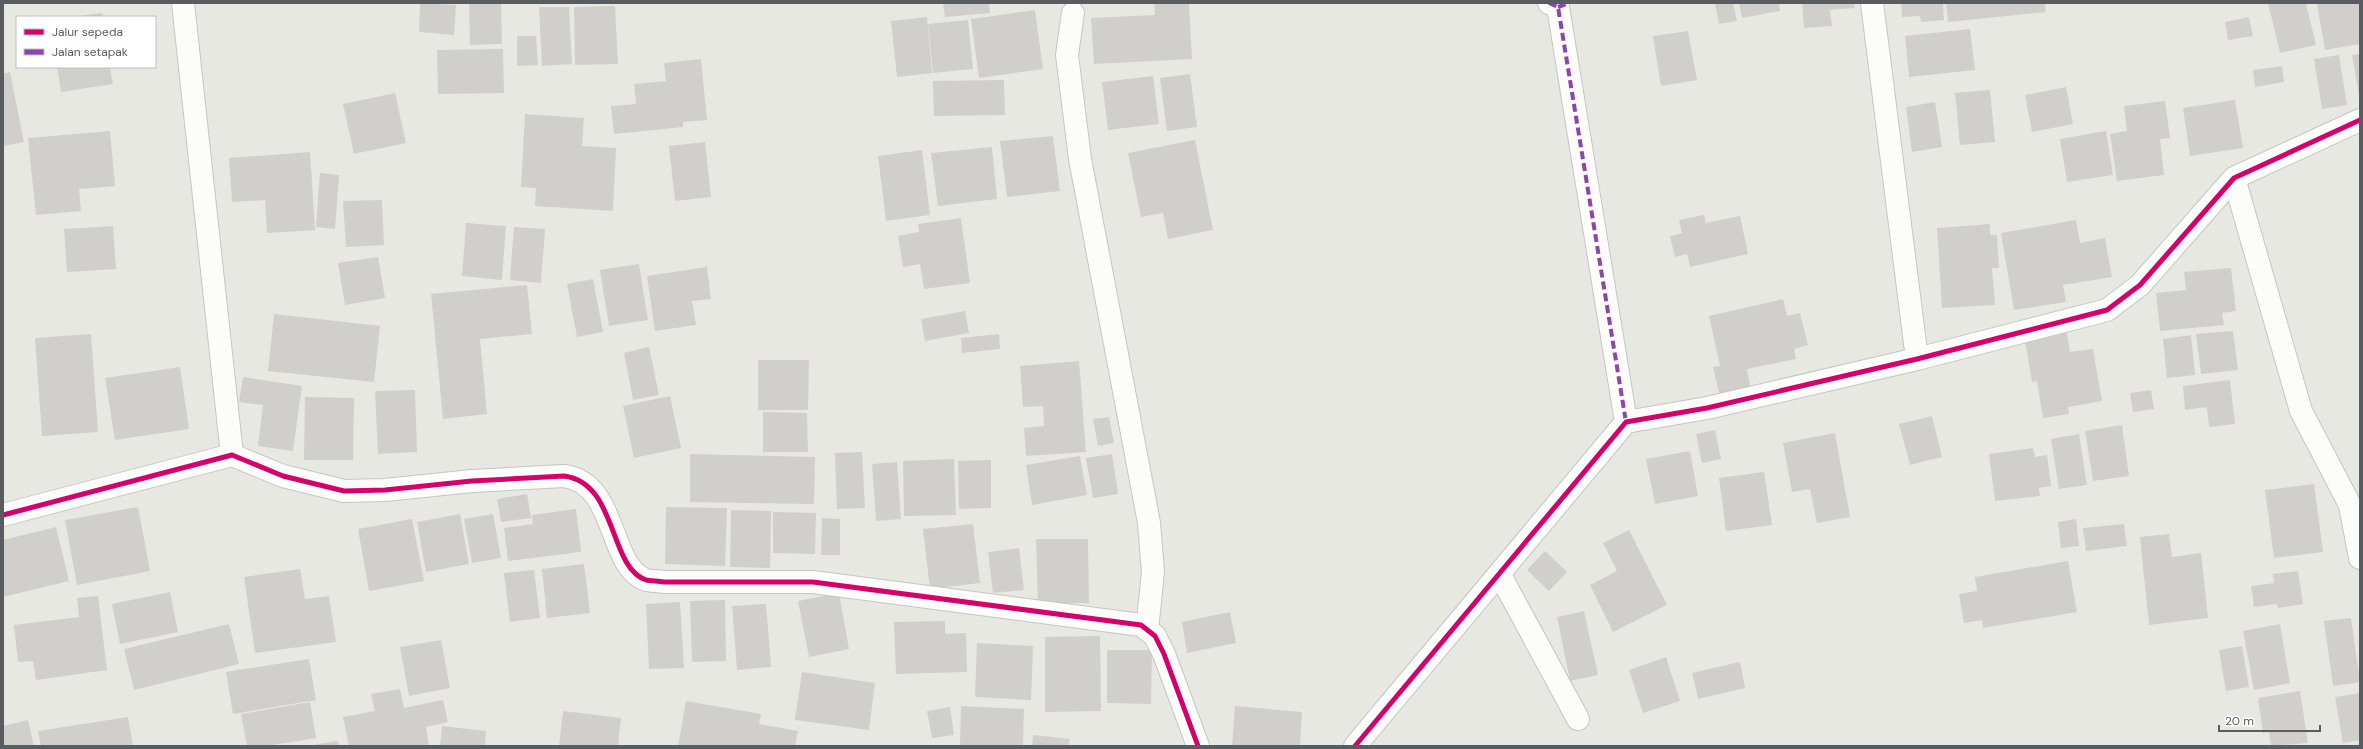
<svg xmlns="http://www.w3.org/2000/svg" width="2363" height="749" viewBox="0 0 2363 749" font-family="'DM Sans',sans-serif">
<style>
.building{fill:#d0cfcc}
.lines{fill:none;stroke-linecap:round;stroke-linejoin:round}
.street-casing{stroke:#c5c5c5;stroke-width:24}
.street{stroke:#fcfcfb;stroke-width:22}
.quiet{stroke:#8e44ad;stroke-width:4;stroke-dasharray:8 4;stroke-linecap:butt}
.cycleway-casing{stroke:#fff;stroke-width:8}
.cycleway{stroke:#d6006c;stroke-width:5}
</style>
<rect width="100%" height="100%" fill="#e8e8e3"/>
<path class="building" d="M420,3L456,5L454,35L419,32Z
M469,3H501L502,44L470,45Z
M943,3H989L990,13L945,17Z
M1154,3H1189L1192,59L1094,64L1091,18L1155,15Z
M1715,3H1733L1737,21L1719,24Z
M1739,3H1779L1780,11L1742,18Z
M1802,3H1854L1855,8L1830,10L1832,26L1804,28Z
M1901,3H1943L1944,20L1921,22L1920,16L1902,17Z
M1946,3H2045L2046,12L1948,22Z
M2268,3H2306L2316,45L2280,53Z
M2360,3V44L2325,50L2317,4Z
M615,6L618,64L575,65L574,7Z
M539,7H569L572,64L542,66Z
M1035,10L1043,69L979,78L971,19Z
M102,13V17H81V16Z
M927,17L932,73L897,77L891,21Z
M2249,17L2253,36L2228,40L2225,22Z
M968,20L973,69L933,73L928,24Z
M1970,29L1975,70L1909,77L1905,36Z
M1688,31L1697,80L1661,86L1653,36Z
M517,36H536L538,65L517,66Z
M503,49L504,93L438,94L437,50Z
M2360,54V95H2359L2352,55Z
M2339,55L2347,105L2322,109L2314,59Z
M701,59L707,120L683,122V127L614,134L611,106L636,104L634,84L666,81L664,63Z
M2282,66L2284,82L2255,87L2253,70Z
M57,67H110L113,84L61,92Z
M10,72L24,142L3,146V74Z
M1190,74L1197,127L1167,131L1160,78Z
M1153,76L1159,124L1108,130L1102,82Z
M1004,80L1005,115L934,116L933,81Z
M2066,87L2073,124L2032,132L2025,95Z
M1990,90L1995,142L1960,145L1955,93Z
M395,93L406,143L354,154L343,104Z
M2235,100L2243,148L2190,156L2183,108Z
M2165,101L2170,138L2160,139L2164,175L2117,181L2110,134L2127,131L2124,106Z
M1935,102L1942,147L1912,152L1906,107Z
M525,114L584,118L582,146L616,148L613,211L535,206L536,188L521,187Z
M110,131L115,186L79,189L81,211L36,215L28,138Z
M2106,131L2113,175L2067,182L2060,139Z
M1053,136L1060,191L1007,197L1000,141Z
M1195,140L1213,230L1168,239L1163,213L1141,217L1128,153Z
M705,142L711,197L675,201L669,146Z
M992,147L997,199L938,206L931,153Z
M922,150L930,215L886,221L878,156Z
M310,152L315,230L267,233L265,200L232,202L229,158Z
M320,173L339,175L335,229L316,227Z
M382,200L384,245L346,247L343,201Z
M1704,215L1706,223L1740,216L1748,254L1690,267L1687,254L1675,257L1670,236L1682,233L1679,220Z
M961,218L970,283L924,289L920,264L903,267L898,236L919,232L918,224Z
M2076,220L2080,243L2105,238L2112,277L2063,285L2066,302L2014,310L2001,233Z
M466,223L506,226L502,280L462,276Z
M1990,224V235H1997L1999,268H1992L1995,305L1942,308L1937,228Z
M113,226L116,269L67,272L64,229Z
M514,227L545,229L541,283L510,280Z
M378,257L385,298L345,305L338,263Z
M639,264L648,320L609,326L600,270Z
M707,267L711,299L692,301L696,325L655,331L647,276Z
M2231,268L2236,311L2222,313L2224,325L2160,331L2156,293L2186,290L2184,272Z
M593,279L603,332L577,337L567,284Z
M527,285L532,334L480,339L487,414L443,419L431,294Z
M1783,299L1787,316L1800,313L1808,345L1794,349L1796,359L1747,369L1751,390L1720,397L1713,367L1720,366L1709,316Z
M965,311L969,333L925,341L921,319Z
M274,314L380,326L374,382L268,371Z
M2233,331L2238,370L2201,374L2196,334Z
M2067,333L2070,352L2093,349L2102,401L2068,407L2069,414L2043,418L2037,381L2032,382L2025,340Z
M91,334L98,432L42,436L35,338Z
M999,334L1000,349L962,353L961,338Z
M2191,335L2195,375L2167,378L2163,339Z
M649,347L659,395L633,400L624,353Z
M758,360H809L808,410H758Z
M1079,361L1086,452L1026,456L1024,428L1044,426L1043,406L1023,407L1020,366Z
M180,367L189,429L115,440L105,378Z
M243,377L302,386L293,451L258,446L263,405L239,402Z
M2230,380L2235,424L2209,427L2207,407L2185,410L2183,386Z
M415,390L417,452L378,454L375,391Z
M2151,390L2154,409L2133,412L2130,393Z
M670,396L681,448L634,458L623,406Z
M305,397L354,398L353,460H304Z
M763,412L807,413L808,452H763Z
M1932,416L1942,457L1910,465L1899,424Z
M1109,417L1114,443L1098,446L1093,419Z
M2122,425L2129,476L2093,481L2085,431Z
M1715,430L1721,459L1702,463L1696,434Z
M1835,433L1850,517L1817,523L1810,489L1792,492L1783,443Z
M2079,434L2087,485L2059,489L2051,439Z
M2033,448L2035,457L2047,455L2051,486L2039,488L2040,496L1995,501L1989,454Z
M1690,451L1698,496L1655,504L1646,459Z
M862,452L865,508L837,509L835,453Z
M690,454L815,457L814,504L690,502Z
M1112,454L1118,494L1093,498L1086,458Z
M1080,456L1087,495L1032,505L1026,465Z
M954,459L956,515L904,516L903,461Z
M991,460V508L959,509L958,461Z
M897,462L901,519L876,521L872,464Z
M1764,472L1772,525L1726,531L1719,478Z
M2314,484L2323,552L2274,558L2265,490Z
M527,494L531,518L501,522L497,499Z
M138,507L150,571L77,585L65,520Z
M666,507L727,508L725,566L665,564Z
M576,509L581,552L508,561L504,528L533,524L532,515Z
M731,510L771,511L770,568L730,567Z
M773,512L816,513L815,554L773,553Z
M460,514L469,564L426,572L417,522Z
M493,514L501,558L472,563L464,519Z
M822,518L840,519V555H821Z
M412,519L424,581L369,591L358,529Z
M2076,519L2079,546L2061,548L2058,522Z
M973,524L980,583L930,589L923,529Z
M2124,524L2127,546L2086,551L2083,528Z
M56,527L69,581L3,597V540Z
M1629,530L1667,605L1613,632L1590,585L1617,571L1603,543Z
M2169,534L2172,557L2201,553L2208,618L2149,625L2140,537Z
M1036,539H1088L1089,603L1038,604Z
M1019,548L1024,590L993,593L988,552Z
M1545,551L1567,572L1549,591L1527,570Z
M2068,561L2077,612L1983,628L1982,620L1964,623L1959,594L1977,591L1975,577Z
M584,564L590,613L547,618L542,569Z
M300,569L305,599L329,596L336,642L255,653L244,577Z
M534,570L540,618L510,622L504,573Z
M2298,571L2303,604L2278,608L2277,604L2254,607L2251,586L2274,583L2273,574Z
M170,592L178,632L120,644L112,604Z
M839,593L849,649L809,657L798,601Z
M98,596L107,670L36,680L33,661L18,662L14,625L79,617L77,598Z
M725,600L726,661L692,662L690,601Z
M680,602L684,668L649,669L646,604Z
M766,604L771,667L737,670L732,606Z
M1584,611L1598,675L1570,681L1557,617Z
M1230,612L1236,643L1187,653L1182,622Z
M2351,618L2360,682L2333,686L2324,621Z
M945,621V634L966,633L967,672L896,674L894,622Z
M229,624L239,664L134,690L124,649Z
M2280,624L2290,683L2254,690L2243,631Z
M1100,636L1101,711L1045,712V637Z
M441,640L450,688L409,696L400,647Z
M977,643L1033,646L1031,700L975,697Z
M2242,646L2249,687L2226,691L2219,650Z
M1107,650H1152L1151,704L1107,703Z
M1666,657L1680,701L1643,713L1629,670Z
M309,659L316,700L233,714L226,672Z
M1740,662L1745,688L1698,699L1692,673Z
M802,672L875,683L869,730L795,720Z
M400,689L404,708L443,700L448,722L426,727L429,746H349L343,717L375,711L371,694Z
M2300,691L2308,743L2271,746L2269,732L2263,733L2258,698Z
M2360,693V740L2343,743L2335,697Z
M686,701L761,714L759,724L798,731L795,746H678Z
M310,702L316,738L267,746H247L241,714Z
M961,706L1024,709L1023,746H960Z
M1235,706L1302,712L1300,746H1232Z
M950,707L954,735L932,738L927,711Z
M563,711L621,718L618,746H559Z
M128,717L133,746H41L38,731Z
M28,720L34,746H3V726Z
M442,726L486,731L485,746H440Z
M1033,735L1070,739L1069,746H1032Z
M338,741L339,746H312V745Z"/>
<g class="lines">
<defs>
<path id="street" d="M183,3L232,455
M1549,3L1558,7L1626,422
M1872,3L1917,359
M1073,13L1067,55L1080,159L1149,523L1153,572L1147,630
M2234,178L2301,411L2350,505L2360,558
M3,515L232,455L283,476L344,491L385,490L472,481L564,476C618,483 608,567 646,580C651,581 658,581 664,582H813L1141,625L1155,636L1164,654L1198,746
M1500,575L1578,719
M1355,746L1626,422L1707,408L1917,359L2107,310L2140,285L2234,178L2360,120"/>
</defs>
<use href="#street" class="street-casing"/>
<use href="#street" class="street"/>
<path class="quiet" d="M1549,3L1558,7L1626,422
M1558,7L1569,3"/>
<defs>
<path id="cycleway" d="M3,515L232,455L283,476L344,491L385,490L472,481L564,476C618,483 608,567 646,580C651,581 658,581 664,582H813L1141,625L1155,636L1164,654L1198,746
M1355,746L1626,422L1707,408L1917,359L2107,310L2140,285L2234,178L2360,120"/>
</defs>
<use href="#cycleway" class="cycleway-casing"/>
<use href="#cycleway" class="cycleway"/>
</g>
<rect width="2363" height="749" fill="none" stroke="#595c60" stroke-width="8"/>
<rect x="16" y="16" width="140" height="52" fill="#ffffff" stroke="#bdbebf"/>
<rect x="24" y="29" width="20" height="6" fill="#d6006c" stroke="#bdbebf"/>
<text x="52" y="36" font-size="12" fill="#595c60">Jalur sepeda</text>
<rect x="24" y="49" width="20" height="6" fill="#8e44ad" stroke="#bdbebf"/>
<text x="52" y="56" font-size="12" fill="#595c60">Jalan setapak</text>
<path d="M2219 725v6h101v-6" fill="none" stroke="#595c60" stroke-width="2"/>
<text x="2225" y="725" font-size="12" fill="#595c60" stroke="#ffffff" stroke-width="3" paint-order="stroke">20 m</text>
</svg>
